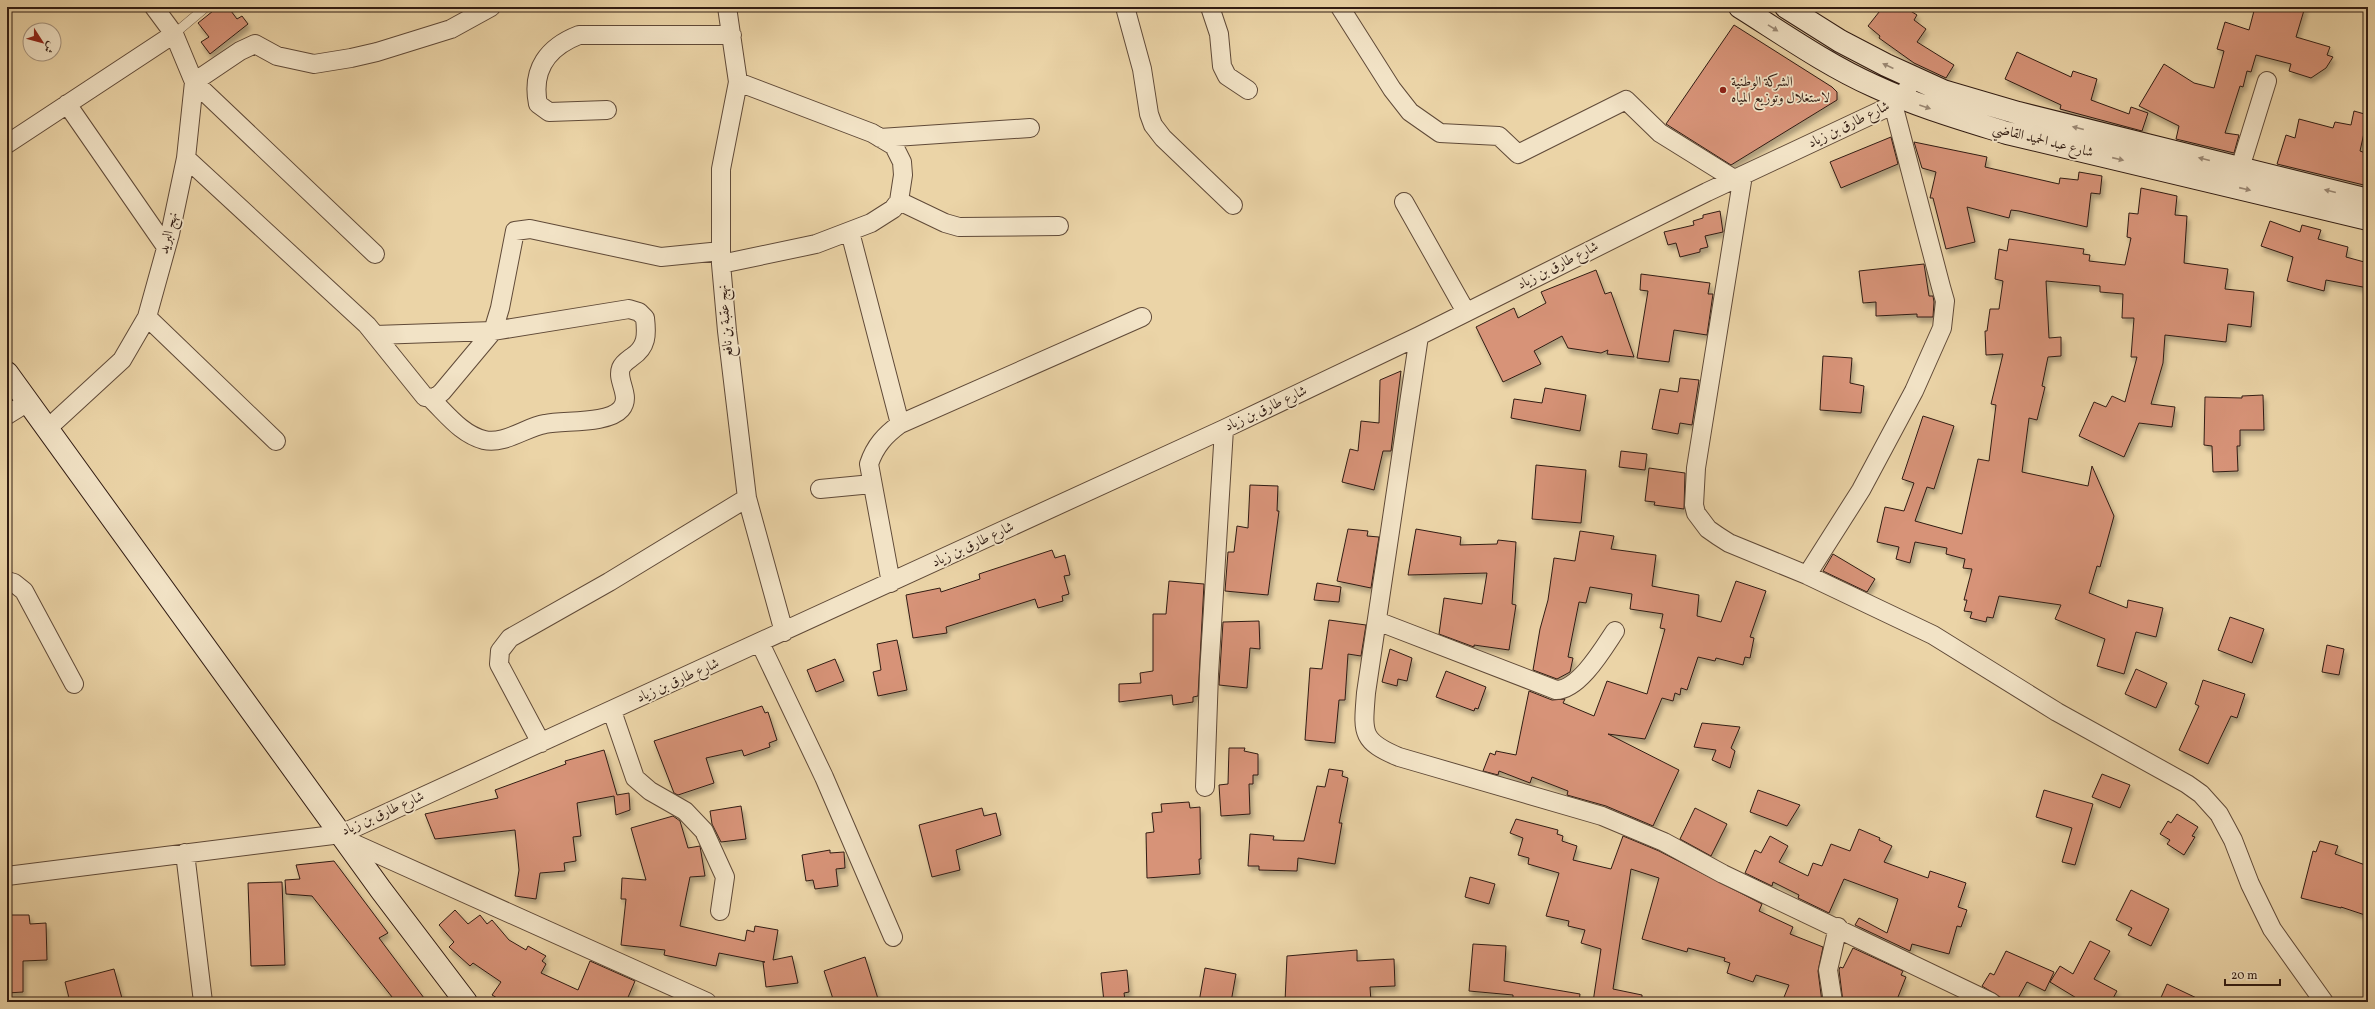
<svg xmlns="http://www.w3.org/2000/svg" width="2375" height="1009" viewBox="0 0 2375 1009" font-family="Vollkorn,Amiri,serif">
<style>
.building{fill:#d79378;stroke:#311c13;filter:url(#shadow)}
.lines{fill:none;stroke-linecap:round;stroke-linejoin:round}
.lane-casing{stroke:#604a38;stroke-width:10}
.street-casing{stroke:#604a38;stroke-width:20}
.secondary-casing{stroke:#311c13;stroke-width:24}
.lane{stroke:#f2e3c6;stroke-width:9}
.street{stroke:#f2e3c6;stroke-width:18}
.secondary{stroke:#f2e3c6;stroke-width:22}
.oneway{fill:#9b8975}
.poi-dot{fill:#8f2418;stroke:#f2e3c6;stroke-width:1.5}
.labels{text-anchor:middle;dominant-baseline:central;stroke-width:3.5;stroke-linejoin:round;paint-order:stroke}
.poi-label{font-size:14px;fill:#311c13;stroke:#f2e3c6;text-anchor:start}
.street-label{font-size:14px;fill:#311c13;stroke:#f2e3c6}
</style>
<defs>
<filter id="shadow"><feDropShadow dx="2.5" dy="4.5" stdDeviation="2" flood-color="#0004"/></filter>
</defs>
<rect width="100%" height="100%" fill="#ebd4a7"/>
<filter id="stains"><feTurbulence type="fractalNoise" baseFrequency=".005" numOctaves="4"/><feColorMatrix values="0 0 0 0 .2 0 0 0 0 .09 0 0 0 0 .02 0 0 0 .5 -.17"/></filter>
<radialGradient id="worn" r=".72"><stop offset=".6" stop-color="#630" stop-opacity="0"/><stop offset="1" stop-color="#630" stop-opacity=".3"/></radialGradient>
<path class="building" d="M218,7H228L237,19L242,16L248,24L210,54L201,42L209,37L198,23Z
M1883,7H1904L1917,15L1914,20L1926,29L1917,42L1954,65L1946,78L1914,63L1879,38L1880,36L1868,26Z
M2255,7H2305L2296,37L2330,47L2327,55L2333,57L2326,68L2311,78L2289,71L2291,64L2256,55L2251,72L2247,71L2243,87L2240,86L2225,133L2239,135L2234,153L2176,139L2179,126L2139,106L2164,64L2194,83L2214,88L2224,51L2217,49L2225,22L2249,30Z
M1734,25L1832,87L1837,92V100L1731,165L1666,124Z
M2017,52L2071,77L2073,71L2097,79L2091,100L2129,114L2131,107L2148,113L2142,131L2060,109L2061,105L2005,79Z
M2354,111L2368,115L2360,151L2368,154V186L2277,164L2286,135L2295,138L2299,119L2333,128L2335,122L2351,125Z
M1891,137L1898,164L1841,188L1830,162Z
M1914,142L1987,157L1985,167L2059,184L2060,178L2078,180L2079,172L2102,176L2100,194L2091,193L2087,227L2019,211L2011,210L2009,218L1967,207L1975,242L1946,249L1933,198H1930L1936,172L1922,168Z
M2141,188L2177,196L2175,215L2187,216L2184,263L2228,269L2225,289L2254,292L2251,327L2228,324L2226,342L2165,335L2163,363L2151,404L2175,407L2172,427L2139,423L2124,457L2079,436L2094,402L2106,407L2112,396L2125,402L2137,357H2131L2134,318H2122L2123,294L2100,292V286L2046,281L2049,338L2061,337V356L2048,357L2042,386L2045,387L2037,420L2029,418L2022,472L2088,486L2092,466L2114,516L2100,567L2097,566L2089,593L2127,608L2128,600L2163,608L2156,637L2136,632L2124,674L2097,666L2105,639L2055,619L2061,605L1999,596L1993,618L1987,617L1986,622L1970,618L1972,612L1964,611L1967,600H1964L1972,569L1963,568L1965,559L1946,554L1947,548L1915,542L1910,563L1896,559L1899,547L1877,542L1885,507L1904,511L1914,483L1902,479L1923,416L1954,426L1934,489L1927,487L1915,521L1962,534L1978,459L1989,461L1996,405L1991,404L2003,354L1986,355L1985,331H1987L1990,309H1999L2003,281L1995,279L1999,249L2007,251L2009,239L2084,249L2083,254L2090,255L2089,261L2125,265L2131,238L2127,237L2129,213L2138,214Z
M1720,211L1723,232L1705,236L1708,247L1700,249V252L1680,257L1676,243L1668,245L1664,232L1694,225L1693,221L1703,218V215Z
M2270,221L2300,232L2302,225L2321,230L2318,239L2348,247L2346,257L2368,263V288L2326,280L2324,291L2287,281L2293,257L2261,246Z
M1924,264L1929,296H1933L1934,302L1933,317H1917V314L1876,316V302L1863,303L1859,271Z
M1596,270L1605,294L1611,292L1634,357L1607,354L1608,350L1601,353L1568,348L1562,336L1534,351L1541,364L1503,382L1476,327L1514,308L1518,318L1546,303L1541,292Z
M1641,274L1710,283L1708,294H1713L1707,335L1674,330L1669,362L1637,358L1648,291L1640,290Z
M1823,356L1852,358L1850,383L1864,386L1861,413L1820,410Z
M1401,371L1391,451H1383L1374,490L1342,482L1350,449L1358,451L1361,421L1379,423L1380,380Z
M1680,378L1699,380L1692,425L1680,423L1678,434L1652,429L1660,389L1678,392Z
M1545,388L1586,395L1580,431L1511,418L1514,399L1542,403Z
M2263,395L2264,430H2240V446H2237L2238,471L2213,472L2212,446L2204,445L2205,397L2242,398V396Z
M1621,451L1647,454L1645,470L1619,467Z
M1536,465L1586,470L1581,523L1532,519Z
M1649,468L1685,473L1684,509L1654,505L1655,502L1645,501Z
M1250,485L1278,486L1277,511H1279L1268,595L1225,591L1228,552H1234L1237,526L1248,528Z
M1348,529L1368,531L1367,536L1379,537L1371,588L1337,581Z
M1416,529L1461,537L1460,545L1497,544L1498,540L1516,542L1512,604L1516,605L1509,650L1474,645V647L1439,634L1444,598L1482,604L1487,573L1408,575Z
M1580,531L1614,536L1611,549L1656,555L1652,586L1699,595L1697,616L1721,622L1736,581L1766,591L1750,637L1754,638L1750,658L1745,657L1743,665L1716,658L1715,661L1698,657L1687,690L1681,688L1680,695L1675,693L1673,701L1662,698L1645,739L1608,734L1679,770L1653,826L1606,806L1567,795L1568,791L1532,777L1530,783L1499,771L1498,775L1483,771L1490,753L1495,755L1496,751L1516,755L1529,691L1552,700L1565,699L1563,703L1594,716L1607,681L1647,694L1665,629L1660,628L1663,614L1630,609L1632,594L1590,587L1586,603L1579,602L1568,657L1573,658L1570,672L1557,679L1533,670L1540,629L1548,600L1554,558L1575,561Z
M1052,550L1055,558L1065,555L1070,575L1064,576L1069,594L1062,596L1063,601L1038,608L1035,599L946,627L947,633L913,638L906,595L940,588L941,592L980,579L979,574Z
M1833,554L1875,579L1867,592L1823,571Z
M1169,581L1204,584L1198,696L1193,697V702L1173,705L1172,695L1119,702V684L1141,683L1140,673L1153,671V614H1166Z
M1317,583L1341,587L1339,602L1314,600Z
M2230,617L2264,629L2252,663L2218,650Z
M1329,620L1366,625L1361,656L1348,654L1345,700H1339L1335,743L1305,740L1310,668L1322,669Z
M1259,621L1260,649L1250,648L1247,688L1219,685L1223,622Z
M897,640L907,690L878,696L873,672L881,670L877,644Z
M2327,645L2344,649L2339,675L2322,672Z
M1390,649L1412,658L1407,681L1398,679L1397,686L1382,682Z
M835,659L844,681L816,692L807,670Z
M2136,669L2167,683L2156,708L2125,694Z
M1446,671L1486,687L1478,709L1475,708L1474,711L1436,697Z
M2203,680L2245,694L2237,718L2231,716L2208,764L2179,750L2199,706L2195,704Z
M762,706L765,713L768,712L777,740L769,743L770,747L744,756L742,750L706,758L714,783L678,795L674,793L654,741Z
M1702,723L1740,727L1731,748L1735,751L1730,768L1712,760L1716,750L1694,747Z
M1229,748H1245L1244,751L1258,754V775H1253V784H1249L1250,814L1221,816L1219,785L1228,784Z
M604,750L617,795L629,793L630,810L616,815L614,796L577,803L581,836L573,837L576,861L564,863L565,871L540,873L536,899L515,896L519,870L515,830L435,839L425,814L498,798L495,790L566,764L565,761Z
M1329,769L1343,771L1342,776L1348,778L1339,823H1342L1335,864L1298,858L1297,871L1259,870V866H1248L1250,834L1274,836L1273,840L1304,841L1317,786L1325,787Z
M2102,774L2130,785L2120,808L2092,797Z
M1758,790L1800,805L1787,826L1750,812Z
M2044,790L2093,804L2075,865L2062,862L2072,828L2036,817Z
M1189,802L1190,808L1200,807L1201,859H1199L1200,874L1147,878L1146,833L1154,832L1152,813L1162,812L1161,804Z
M741,806L746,839L721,842L712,824L710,811Z
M982,808L984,816L996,813L1001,835L956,850L960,870L932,877L919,825Z
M1695,808L1727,824L1711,856L1680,839Z
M2177,814L2198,827L2192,836L2195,837L2184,855L2167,844L2170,840L2160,834L2168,821L2171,823Z
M673,816L680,821L688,848L700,846L705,876L690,877L680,926L745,941L747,930L754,932L755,926L778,930L773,960L792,956L798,983L766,987L763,962H765L719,953L716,966L664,955L665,950L621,945L626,899H621L622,878L646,880L631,828Z
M1516,819L1558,830L1557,834L1563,836L1562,841L1577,846L1573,860L1611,869L1623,836L1659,851L1762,904L1759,911L1793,927L1790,934L1823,947L1818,971L1822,1002H1782L1789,985L1756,975L1753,982L1727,973L1730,963L1724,961L1725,958L1688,948L1687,952L1642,939L1659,878L1631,869L1613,989L1642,995V1002H1593L1601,949L1581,943L1585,930L1568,926L1569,921L1546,916L1559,873L1528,864L1529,858L1518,855L1523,838L1510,833Z
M1859,829L1880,838L1879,840L1892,846L1884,862L1928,878L1930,871L1966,883L1958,907L1967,910L1961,927L1957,926L1949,954L1912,944L1910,951L1855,925L1859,918L1887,933L1898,899L1844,879L1829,913L1798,898L1799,895L1773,882L1772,886L1745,873L1755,850L1761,853L1770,836L1788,846L1779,862L1808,876L1813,863L1822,866L1831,844L1850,851Z
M2320,841L2338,846L2335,854L2368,866V916L2341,907V908L2301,898L2313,851L2316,852Z
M830,850V853L844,852L845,868L836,869L838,886L815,889L813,880L806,881L802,855Z
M334,861L388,933L379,938L427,1002H396L312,896L286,894L285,880L300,879L296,865Z
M1470,877L1495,884L1489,904L1465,897Z
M282,882L285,965L251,966L248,883Z
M2131,890L2169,909L2151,946L2128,935L2132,928L2116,920Z
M455,910L468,924L480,915L487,924L492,920L509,940L526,950L528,946L546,956L542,961L546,964L541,973L578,990L590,961L635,981L626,1002H504L492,995L501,982L473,963L470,966L449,947L454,942L439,925Z
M7,915H29L30,924L46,923L47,960L23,961V992L7,993Z
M2090,941L2110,951L2094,979L2117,991L2111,1002H2083L2050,982L2060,966L2073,974Z
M1473,944L1506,946L1504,981L1580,994L1579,1002H1513V995L1469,991Z
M1853,948L1903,971L1901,975L1906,977L1896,1002H1843L1839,970L1840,967L1843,968Z
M1357,950V961L1394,959L1395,986L1370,987L1371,1002H1285L1287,956Z
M2006,951L2054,972L2045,991L2027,982L2016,1002H2008L1982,986L1990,973L1994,975Z
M865,957L879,1002H834L824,971Z
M1205,968L1236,974L1231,1002H1199Z
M114,969L123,1002H70L65,982Z
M1127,970L1129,992L1124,993L1125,1000L1104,1002L1101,973Z
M2167,984L2205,1002H2159Z"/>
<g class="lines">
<defs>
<path id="lane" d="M174,34L206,7"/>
<path id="street" d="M727,7L738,82L721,169V264L727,331L747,498L784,632
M1125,7L1142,69L1149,114L1153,125L1163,138L1233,205
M1210,7L1219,34L1222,66L1227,76L1248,90
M1340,7L1392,89L1410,112L1440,133L1499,136L1518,154L1626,100L1660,133L1734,179
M67,104L166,247
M607,110L549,112L538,104C531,69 548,47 579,35H732
M880,138L1030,128
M7,144L174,34
M186,158L367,325L425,397L435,398L442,392L493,331L500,308L515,231L530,229L661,257L721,251
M2240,168L2267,81
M1743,175L1696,468L1694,505L1696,513L1708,529L1718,536L1729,543L1807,575L1933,635L2057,712L2187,784L2201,794L2219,814L2233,840L2250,884L2272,929L2324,1002
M899,201L945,223L959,227L1059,226
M1404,202L1466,312
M850,232L900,424
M375,254L194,82L240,51L255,44L277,56L314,64L351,58L377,52L451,29L491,7
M721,264L816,244L871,223L893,209L899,201L903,175L902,162L894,146L872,133L738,82
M147,317L276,441
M375,335L493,331L629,309L639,312L645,318C647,335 647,347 632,357C628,360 623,363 621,368C616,381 632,396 621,409C608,424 565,420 545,424C526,427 504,445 484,440C461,434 447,414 430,398
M1419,336L1366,693C1363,732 1360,741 1399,757L1602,816L1664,842L1723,874L1991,1002
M7,415L28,402
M47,429L122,360L147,317L170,234L186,158L194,82L174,34L154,7
M820,489L872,484
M1807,575L1861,490L1914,391L1942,328L1945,301L1941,287L1893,104
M7,581L14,583L24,591L74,684
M891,583L869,464C875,446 885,435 900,424L1142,317
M1377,621L1556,690C1579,690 1603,649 1615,631
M760,643L824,777L893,937
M612,711L635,778L650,791L685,811L704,831L725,877L720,911
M541,743L499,664L500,651L510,638L609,582L747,498
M1205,787L1209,674L1224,429
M344,839L707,1002
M185,853L203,1002
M7,876L341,834L1224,429L1419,336L1707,192L1884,109L1902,98L1914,77
M1833,1002L1828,970L1838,927"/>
<path id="secondary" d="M1740,7C1783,34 1827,65 1874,86C1917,106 1962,119 2007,133L2368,219
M1786,7L1840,41L1886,65L1943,91L2018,113L2368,200
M7,373L381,890L466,1002"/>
</defs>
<use href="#lane" class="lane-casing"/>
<use href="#street" class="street-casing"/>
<use href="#secondary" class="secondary-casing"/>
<use href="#lane" class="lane"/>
<use href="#street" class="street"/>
<use href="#secondary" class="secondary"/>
</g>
<defs><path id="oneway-solid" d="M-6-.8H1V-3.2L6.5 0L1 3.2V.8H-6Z"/></defs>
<g class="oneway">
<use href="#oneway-solid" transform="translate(1773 28) rotate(32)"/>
<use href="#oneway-solid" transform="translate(1888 66) rotate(-155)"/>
<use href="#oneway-solid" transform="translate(1925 107) rotate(19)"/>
<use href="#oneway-solid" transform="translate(2078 128) rotate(-166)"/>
<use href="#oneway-solid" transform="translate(2118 159) rotate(13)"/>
<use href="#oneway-solid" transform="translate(2204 159) rotate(-166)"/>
<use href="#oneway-solid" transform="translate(2245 189) rotate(13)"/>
<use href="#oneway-solid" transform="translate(2330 191) rotate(-166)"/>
</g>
<circle class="poi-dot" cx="1723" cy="90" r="4"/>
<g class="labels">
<g class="poi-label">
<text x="1731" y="82">الشركة الوطنية<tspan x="1731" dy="16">لاستغلال وتوزيع المياه</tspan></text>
</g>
<g class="street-label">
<text transform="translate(1849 125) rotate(-26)">شارع طارق بن زياد</text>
<text transform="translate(2043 141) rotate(14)">شارع عبد الحميد القاضي</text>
<text transform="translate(169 233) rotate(-76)">نهج البريد</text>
<text transform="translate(1558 266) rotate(-27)">شارع طارق بن زياد</text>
<text transform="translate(726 321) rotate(-95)">نهج عقبة بن نافع</text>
<text transform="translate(1266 409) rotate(-25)">شارع طارق بن زياد</text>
<text transform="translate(973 545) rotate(-25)">شارع طارق بن زياد</text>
<text transform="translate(678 681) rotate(-24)">شارع طارق بن زياد</text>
<text transform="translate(383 814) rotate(-24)">شارع طارق بن زياد</text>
</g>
</g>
<rect width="2375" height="1009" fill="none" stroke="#ebd4a7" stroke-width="24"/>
<rect x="8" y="8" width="2359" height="993" fill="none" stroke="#311c13" stroke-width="2"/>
<rect x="12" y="12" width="2351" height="985" fill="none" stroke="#311c13"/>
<g transform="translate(42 42) rotate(126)"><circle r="19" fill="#f2e3c6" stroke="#a5937e"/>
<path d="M0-3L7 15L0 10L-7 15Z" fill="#8f2418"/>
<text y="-6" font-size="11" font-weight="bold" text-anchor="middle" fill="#311c13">ش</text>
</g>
<path d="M2225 979v6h55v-6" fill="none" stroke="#311c13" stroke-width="2"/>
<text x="2231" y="979" font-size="12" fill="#311c13" stroke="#f2e3c6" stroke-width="3" paint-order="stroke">20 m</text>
<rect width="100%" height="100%" filter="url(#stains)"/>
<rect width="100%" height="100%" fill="url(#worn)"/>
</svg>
